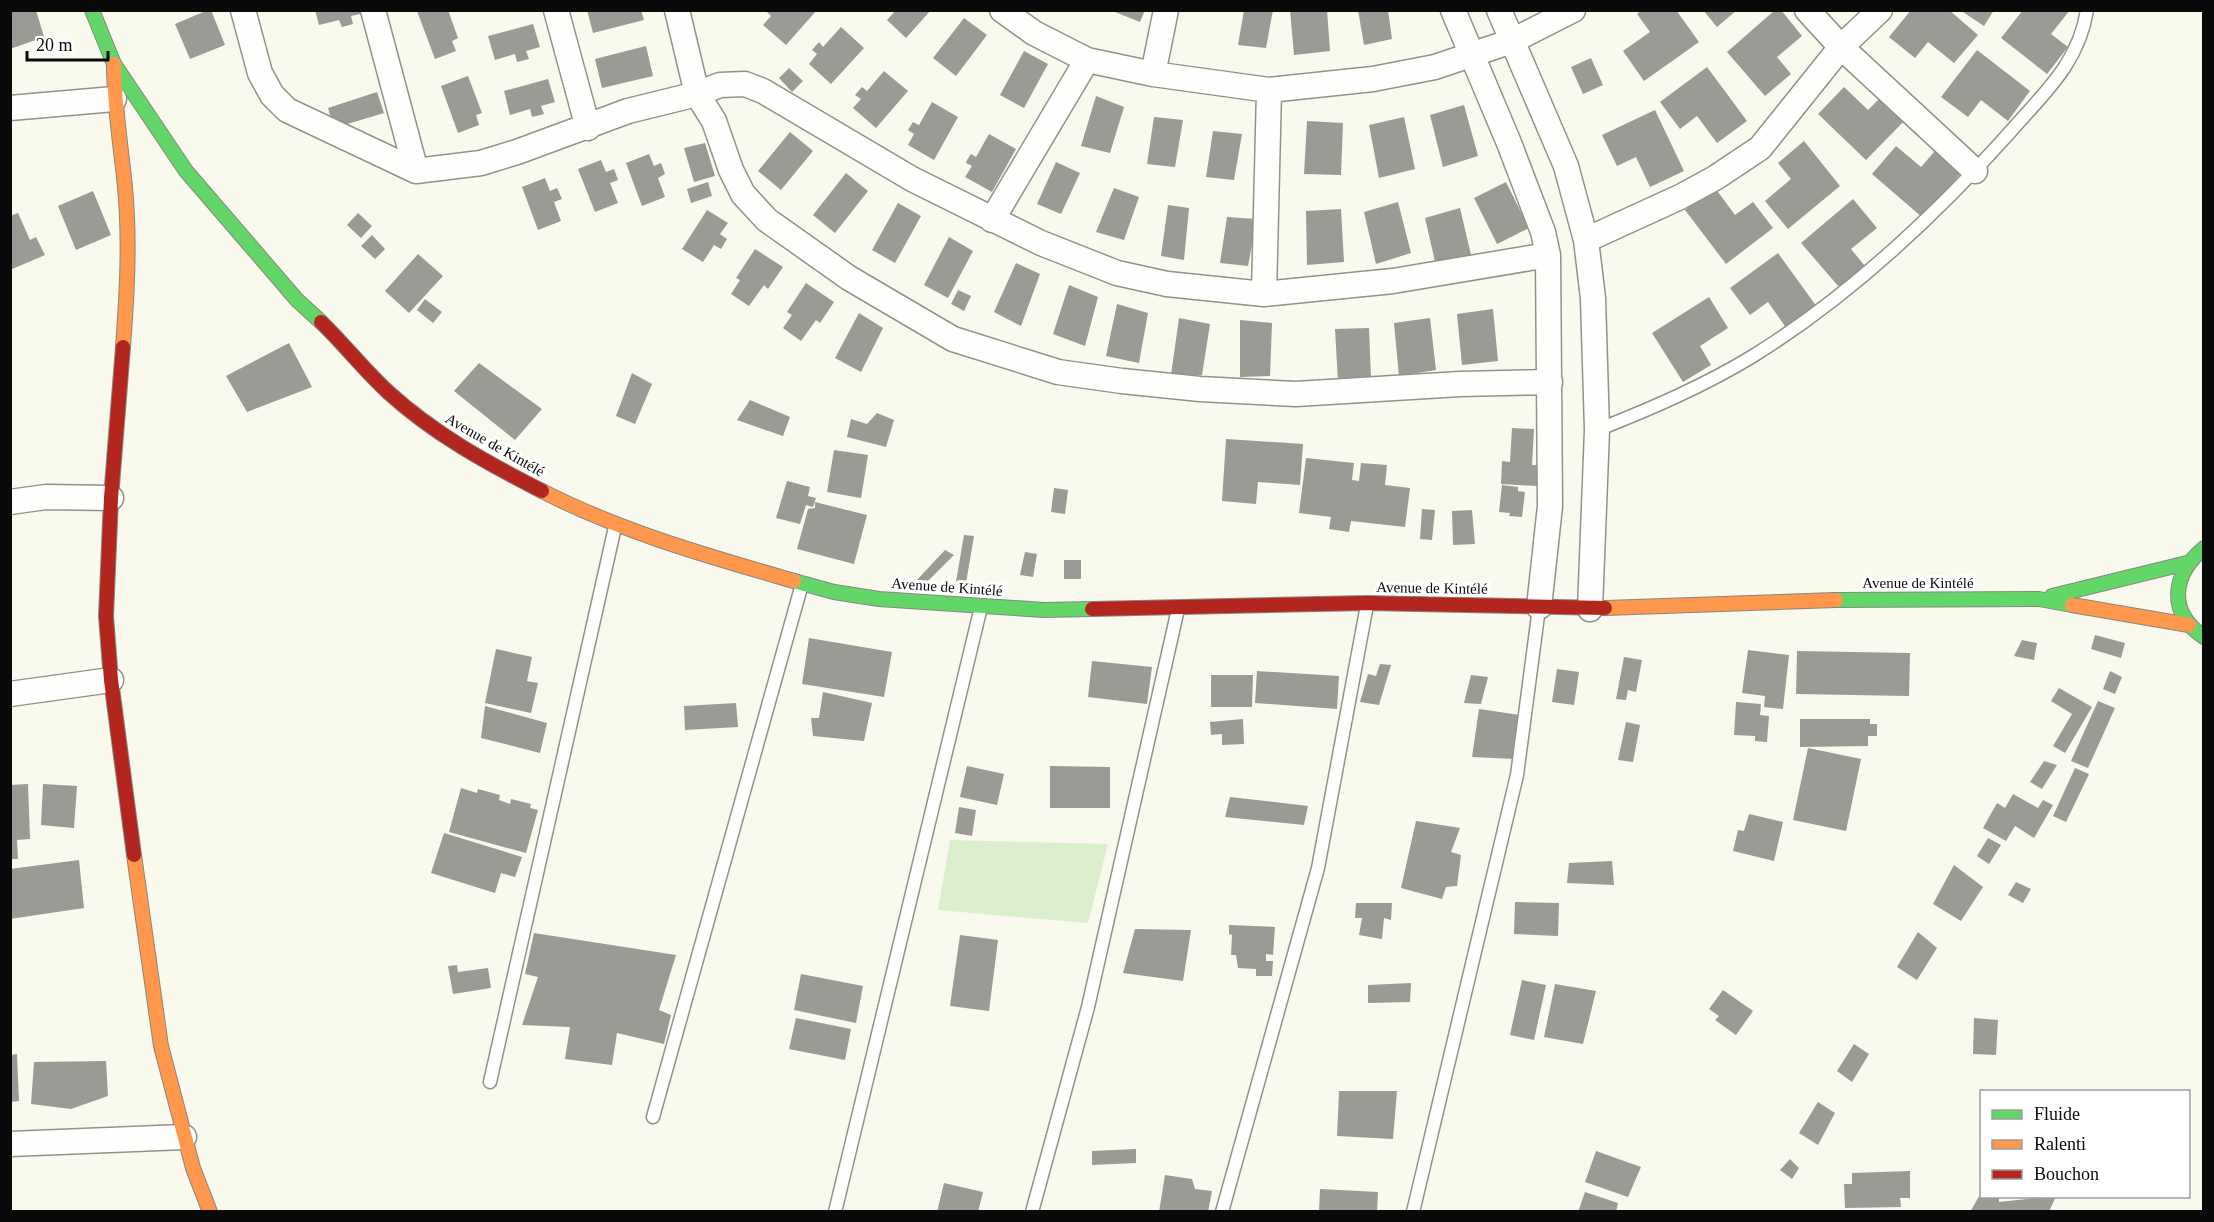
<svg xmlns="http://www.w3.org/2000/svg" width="2214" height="1222" viewBox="0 0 2214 1222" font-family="Georgia,serif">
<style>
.green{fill:#dbefcd}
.building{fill:#9b9a94}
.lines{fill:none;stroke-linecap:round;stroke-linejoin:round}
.lane-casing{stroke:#92928c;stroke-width:15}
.street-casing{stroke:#92928c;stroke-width:27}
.fast-casing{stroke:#888883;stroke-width:16}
.slow-casing{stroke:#888883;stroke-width:16}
.jam-casing{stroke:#888883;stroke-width:16}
.lane{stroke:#fefefc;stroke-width:12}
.street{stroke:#fefefc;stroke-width:24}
.fast{stroke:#63d668;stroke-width:14}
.slow{stroke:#ff974d;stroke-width:14}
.jam{stroke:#b3261e;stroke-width:14}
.labels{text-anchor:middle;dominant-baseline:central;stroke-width:6;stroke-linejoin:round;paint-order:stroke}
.street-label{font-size:15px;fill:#0a0a0a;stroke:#fff}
</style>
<rect width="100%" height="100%" fill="#f9f9ed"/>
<path class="green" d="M950,840L1108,844L1088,923L938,910Z"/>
<path class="building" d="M10,10H36L44,37L10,49Z
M208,10H211L225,45L190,59L175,24Z
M315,10H364L365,13L351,16L353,24L342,27L339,20L319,25Z
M448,10L458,38L452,41L456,51L435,59L417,11Z
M587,10H641L644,20L593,33Z
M765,10H817L786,45L763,25L771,16Z
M896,10H931L906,38L887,20Z
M1110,10H1145L1140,22Z
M1244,10H1273L1266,48L1238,45Z
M1290,10H1327L1330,51L1294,55Z
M1358,10H1388L1392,39L1364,45Z
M1642,10H1676L1699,42L1644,81L1623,51L1650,32L1637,14Z
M1703,10H1737L1717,27Z
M1775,10H1781L1802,36L1777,57L1791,74L1765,96L1727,52Z
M1911,10H1949L1978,35L1954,63L1928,42L1915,58L1889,37Z
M1960,10H1994L1984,26Z
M2023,10H2070L2051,34L2068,47L2047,74L2001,38Z
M964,18L987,35L956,76L933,58Z
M533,24L540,47L526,51L529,59L517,62L515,54L495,60L488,36Z
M841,27L864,48L831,84L809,64L817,54L812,50L819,42L823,47Z
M646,46L653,76L602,88L595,59Z
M1977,50L2030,91L2008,121L1981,100L1968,117L1941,97Z
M1024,51L1048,64L1024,108L1000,95Z
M1591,58L1603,85L1583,94L1571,67Z
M1707,67L1747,121L1717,143L1697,116L1680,129L1660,102Z
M789,68L803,81L792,92L779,78Z
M884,71L908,91L876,128L853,108L861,99L855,95L862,87L867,91Z
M468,76L482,113L476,115L479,125L458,133L441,86Z
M548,79L555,102L541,106L544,114L532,117L530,109L510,115L504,91Z
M1844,87L1868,110L1883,95L1907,118L1866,160L1818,114Z
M377,92L384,113L334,128L328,108Z
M1096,96L1124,107L1110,153L1081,146Z
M932,102L958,117L934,160L908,145L914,134L908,130L913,122L919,125Z
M1464,105L1478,156L1443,167L1430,115Z
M1655,110L1684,171L1650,187L1636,157L1617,166L1602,135Z
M1154,117L1183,120L1175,167L1147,164Z
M1404,117L1415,169L1379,178L1369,125Z
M1307,121L1343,123L1341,175L1304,174Z
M1213,131L1242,134L1234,180L1206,177Z
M790,132L813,151L781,190L758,171Z
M989,134L1016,149L992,192L965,177L972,166L966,163L967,160L971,154L976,157Z
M1804,141L1840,186L1788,229L1765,201L1791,179L1778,163Z
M705,143L715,176L694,182L684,148Z
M1896,146L1921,167L1935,151L1961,173L1923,218L1872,174Z
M649,154L654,166L661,163L665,174L658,178L665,197L642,206L626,163Z
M601,160L606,172L614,169L618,180L610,183L618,203L595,212L578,169Z
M1056,162L1080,173L1061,214L1037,204Z
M846,173L868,191L835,233L813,215Z
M545,178L550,191L557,188L562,199L554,202L561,221L538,230L522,187Z
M708,182L712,196L691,203L687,189Z
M1506,182L1529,228L1497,244L1474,198Z
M1114,188L1139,197L1124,240L1096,232Z
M1715,188L1735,215L1753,202L1773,228L1726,264L1685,210Z
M93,191L111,235L76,250L58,206Z
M1853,199L1877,228L1851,249L1865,266L1839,287L1801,243Z
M1398,202L1411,253L1376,264L1364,212Z
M898,203L921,216L895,263L872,250Z
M1168,205L1189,208L1184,260L1161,256Z
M1460,208L1472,259L1437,270L1425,218Z
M1341,209L1344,262L1307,265L1306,211Z
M707,210L728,223L720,234L727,239L721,249L714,245L703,262L682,249Z
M18,213L30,240L36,237L45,255L10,270V216Z
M358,213L372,226L361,238L347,225Z
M1227,217L1257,219L1248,266L1220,263Z
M372,235L385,249L375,259L361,246Z
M949,237L973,251L948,298L924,285Z
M755,249L783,267L768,289L764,285L749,306L731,294L740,280L736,278Z
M1778,253L1817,307L1787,329L1768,302L1750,315L1730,288Z
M418,254L443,276L409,313L385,291Z
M1016,263L1040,274L1021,326L994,312Z
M806,283L834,302L820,323L816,320L801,341L783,328L792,315L787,312Z
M1069,285L1098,297L1085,346L1053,334Z
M958,290L971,296L964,311L951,304Z
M1709,297L1728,328L1700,346L1711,365L1683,382L1652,333Z
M425,299L442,312L433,323L417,310Z
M1117,304L1148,313L1139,363L1106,356Z
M1493,309L1498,361L1462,365L1457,314Z
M859,313L883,328L861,372L835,358Z
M1179,318L1210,324L1202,375H1171Z
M1430,318L1436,370L1399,376L1394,323Z
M1240,320L1272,323L1270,376L1240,377Z
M1369,328L1371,379L1338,382L1335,329Z
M289,343L312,387L247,412L226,376Z
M479,363L542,409L515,440L454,391Z
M632,373L652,384L635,424L616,416Z
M750,400L790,417L783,436L737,420Z
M877,413L894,420L886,447L847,437L851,419L867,424Z
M1512,428L1534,429L1532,465H1538L1537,486L1501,484L1502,461L1510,462Z
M1226,439L1303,444L1300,485L1258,482L1256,504L1222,501Z
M834,450L868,455L861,498L827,492Z
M1306,458L1354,463L1352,480L1359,481L1361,463L1387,465L1385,485L1410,488L1405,527L1351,521L1349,532L1329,529L1331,517L1299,513Z
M787,481L810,487L808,496L816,498L813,507L806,505L800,524L776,518Z
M1502,485L1518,487V491L1525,492L1522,517L1509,516L1510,513L1499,512Z
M1054,488L1068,490L1065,514L1051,512Z
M815,502L867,515L854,564L797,549L808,509L815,508Z
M1422,509L1435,510L1432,540L1420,539Z
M1472,510L1475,544L1453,545L1452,511Z
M964,535L974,536L966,583L956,582Z
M945,550L954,555L922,587L916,581Z
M1025,552L1037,554L1033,577L1020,575Z
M1064,560H1081V579H1064Z
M2095,635L2125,643L2121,658L2091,649Z
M809,638L892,652L884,697L802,684Z
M2022,640L2037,643L2034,660L2014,656Z
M496,649L532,657L527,681L538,683L531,713L485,703Z
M1748,650L1789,655L1783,709L1764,707L1765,696L1742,693Z
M1797,651L1910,653L1909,696L1796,694Z
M1624,657L1642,660L1636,692L1628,690L1626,700L1616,699Z
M1092,661L1152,667L1147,704L1088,697Z
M1380,664L1391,665L1379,705L1360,702L1368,674L1376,676Z
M1557,669L1579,672L1574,705L1552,702Z
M1257,671L1339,676L1337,709L1255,703Z
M2110,671L2122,677L2115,694L2103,689Z
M1211,675H1253L1252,707H1211Z
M1471,675L1488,677L1481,704L1464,703Z
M2059,688L2092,707L2065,753L2053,746L2072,714L2051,701Z
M823,692L872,703L864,741L813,736L811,718H819Z
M2098,701L2115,708L2088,768L2071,761Z
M1736,702L1761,704L1760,715L1769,716L1767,742L1755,741V736L1734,735Z
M736,703L738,727L685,730L684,706Z
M485,706L547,723L540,753L481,738Z
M1479,709L1520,715L1514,759L1472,757Z
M1243,719L1244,744L1222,745V734L1211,735L1210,722Z
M1800,719H1870V724H1877V736H1868V746L1800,747Z
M1626,722L1640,725L1633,762L1618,760Z
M1808,748L1861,759L1846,831L1793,820Z
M2044,761L2057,765L2042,789L2030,782Z
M967,766L1004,774L997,805L960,797Z
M1050,766L1110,767V808H1050Z
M2075,768L2089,774L2066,822L2053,816Z
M28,784L30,839L17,840L18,859H10V785Z
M43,784L77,786L74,828L41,825Z
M461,788L477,793L478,789L500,795L499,800L510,804L511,799L531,804L530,808L538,810L526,853L449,832Z
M2013,794L2038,808L2043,800L2053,805L2034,838L2015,826L2006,841L1983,828L1997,803L2005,808Z
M1230,797L1308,806L1304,825L1225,817Z
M959,807L976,810L972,836L955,833Z
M1749,814L1783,822L1774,861L1733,851L1738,830L1744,831Z
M1416,821L1460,828L1451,852L1461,855L1457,886L1446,887L1442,899L1401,888Z
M444,833L522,857L515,877L501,873L495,893L431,873Z
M1988,838L2001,845L1989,864L1977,856Z
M79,860L84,908L10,919V869Z
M1612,861L1614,885L1567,883L1569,863Z
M1954,865L1983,887L1961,921L1933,904Z
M2016,882L2031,889L2023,903L2008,895Z
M1515,902L1559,903L1558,936L1514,934Z
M1356,903H1392L1391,920L1384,918L1382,939L1359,935L1362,918H1355Z
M1229,925L1275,927L1273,955L1266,954V961H1273L1272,976H1256V969L1238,968L1236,955H1231L1232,935L1229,934Z
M1135,929L1191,930L1183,981L1123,973Z
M1918,932L1937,948L1917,980L1897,967Z
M534,933L676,955L659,1010L671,1015L664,1044L617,1033L612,1065L565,1059L570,1027L522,1025L538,977L525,974Z
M960,935L998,940L989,1011L950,1006Z
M457,965L458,972L488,968L491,988L453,994L448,966Z
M801,974L863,986L856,1023L794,1010Z
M1522,980L1546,985L1534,1040L1510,1035Z
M1411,983L1410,1002L1368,1003V985Z
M1555,984L1596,991L1583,1044L1544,1037Z
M1723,990L1753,1011L1736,1035L1715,1020L1719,1016L1709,1009Z
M796,1018L851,1029L845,1060L789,1049Z
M1974,1018L1998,1020L1996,1055L1973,1054Z
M1854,1044L1869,1054L1852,1082L1837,1071Z
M17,1054L19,1101L10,1102V1055Z
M106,1061L108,1096L71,1109L31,1104L34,1062Z
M1339,1091H1397L1393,1139L1337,1136Z
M1818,1102L1835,1113L1818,1145L1799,1133Z
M1136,1149V1163L1092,1165V1151Z
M1596,1151L1641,1167L1628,1197L1585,1182Z
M1790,1159L1799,1168L1792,1179L1780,1170Z
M1910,1171V1198H1900L1901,1207L1845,1208L1844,1184H1852V1173Z
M1165,1175L1192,1179L1195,1189L1212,1191L1208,1212H1159Z
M944,1183L983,1192L978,1212H937Z
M1320,1189L1378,1192L1377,1212H1319Z
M1982,1191V1196H1999V1202L2056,1196L2049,1212H1970Z
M1585,1192L1618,1203L1616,1212H1578Z"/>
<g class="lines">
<defs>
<path id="lane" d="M1597,430C1650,409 1704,386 1753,356C1850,296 1935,216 2011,131C2044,93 2079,63 2087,10
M490,1082L615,527
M653,1117L802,584
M835,1212L981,607
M1032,1212L1088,1007L1178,609
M1222,1212L1318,868L1367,605
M1413,1212L1517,775L1539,608"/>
<path id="street" d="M243,10L260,73L272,95L287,110L416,171
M373,10L416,171L481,163L517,152L628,111L697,94L720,85L745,84L763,91L912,179L1041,243L1117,273L1167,284L1264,294L1393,281L1548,255
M556,10L588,128
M677,10L697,94L714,121L731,170L743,194L767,220L849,278L953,339L1058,372L1122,381L1200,389L1296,394L1460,384L1550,382
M1002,10L1034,33L1087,60L1153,74L1269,90L1373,79L1435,67L1512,41L1573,10
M1453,10L1509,143L1543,232L1548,255L1550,506L1539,607
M1499,10L1566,166L1586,240L1593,298L1597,430L1590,609
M1807,10L1841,47L1975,171
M1153,74L1166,10
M10,108L114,99
M992,220L1087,60
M1586,240L1680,197L1715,178L1760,148L1841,47L1880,10
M1264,294L1269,90
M10,502L46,497L111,498
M10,694L111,680
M10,1144L184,1137"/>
<path id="fast" d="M92,10L114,64L186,171L297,300L321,322
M2204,548C2172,575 2167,612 2204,637
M794,581L834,592L879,599L1044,610L1092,609
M2052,596L2187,563
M1836,600L2039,599L2072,605"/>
<path id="slow" d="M114,64C114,106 121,146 125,187C130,240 127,294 123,347
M542,491C622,532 708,556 794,581
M2072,605L2189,625
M1605,608L1836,600
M134,855L161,1046L193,1168L210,1212"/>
<path id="jam" d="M321,322C344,344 364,370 388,392C434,434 487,463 542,491
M123,347L111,498L106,616L111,680L134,855
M1092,609L1367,603L1605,608"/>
</defs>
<use href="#lane" class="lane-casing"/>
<use href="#street" class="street-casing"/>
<use href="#fast" class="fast-casing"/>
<use href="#slow" class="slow-casing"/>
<use href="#jam" class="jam-casing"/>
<use href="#lane" class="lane"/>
<use href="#street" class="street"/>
<use href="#fast" class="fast"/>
<use href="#slow" class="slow"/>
<use href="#jam" class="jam"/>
</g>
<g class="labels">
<g class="street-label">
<text transform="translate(495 445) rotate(30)">Avenue de Kintélé</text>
<text x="1918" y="583">Avenue de Kintélé</text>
<text transform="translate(947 587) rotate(4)">Avenue de Kintélé</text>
<text transform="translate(1432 588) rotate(1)">Avenue de Kintélé</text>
</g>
</g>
<rect width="2214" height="1222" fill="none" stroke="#0a0a0a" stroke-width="24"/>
<rect x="1980" y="1090" width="210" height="108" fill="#ffffff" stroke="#9d9d9d" stroke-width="1.5"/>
<rect x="1992" y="1110" width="30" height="9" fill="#63d668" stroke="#9d9d9d" stroke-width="1.5"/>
<text x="2034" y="1120" font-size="18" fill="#0a0a0a">Fluide</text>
<rect x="1992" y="1140" width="30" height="9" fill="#ff974d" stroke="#9d9d9d" stroke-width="1.5"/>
<text x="2034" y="1150" font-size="18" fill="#0a0a0a">Ralenti</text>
<rect x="1992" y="1170" width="30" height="9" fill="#b3261e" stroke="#9d9d9d" stroke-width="1.5"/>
<text x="2034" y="1180" font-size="18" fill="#0a0a0a">Bouchon</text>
<path d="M27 51v9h81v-9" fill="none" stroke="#0a0a0a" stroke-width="3"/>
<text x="36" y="51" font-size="18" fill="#0a0a0a" stroke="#ffffff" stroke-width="4.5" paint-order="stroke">20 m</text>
</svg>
